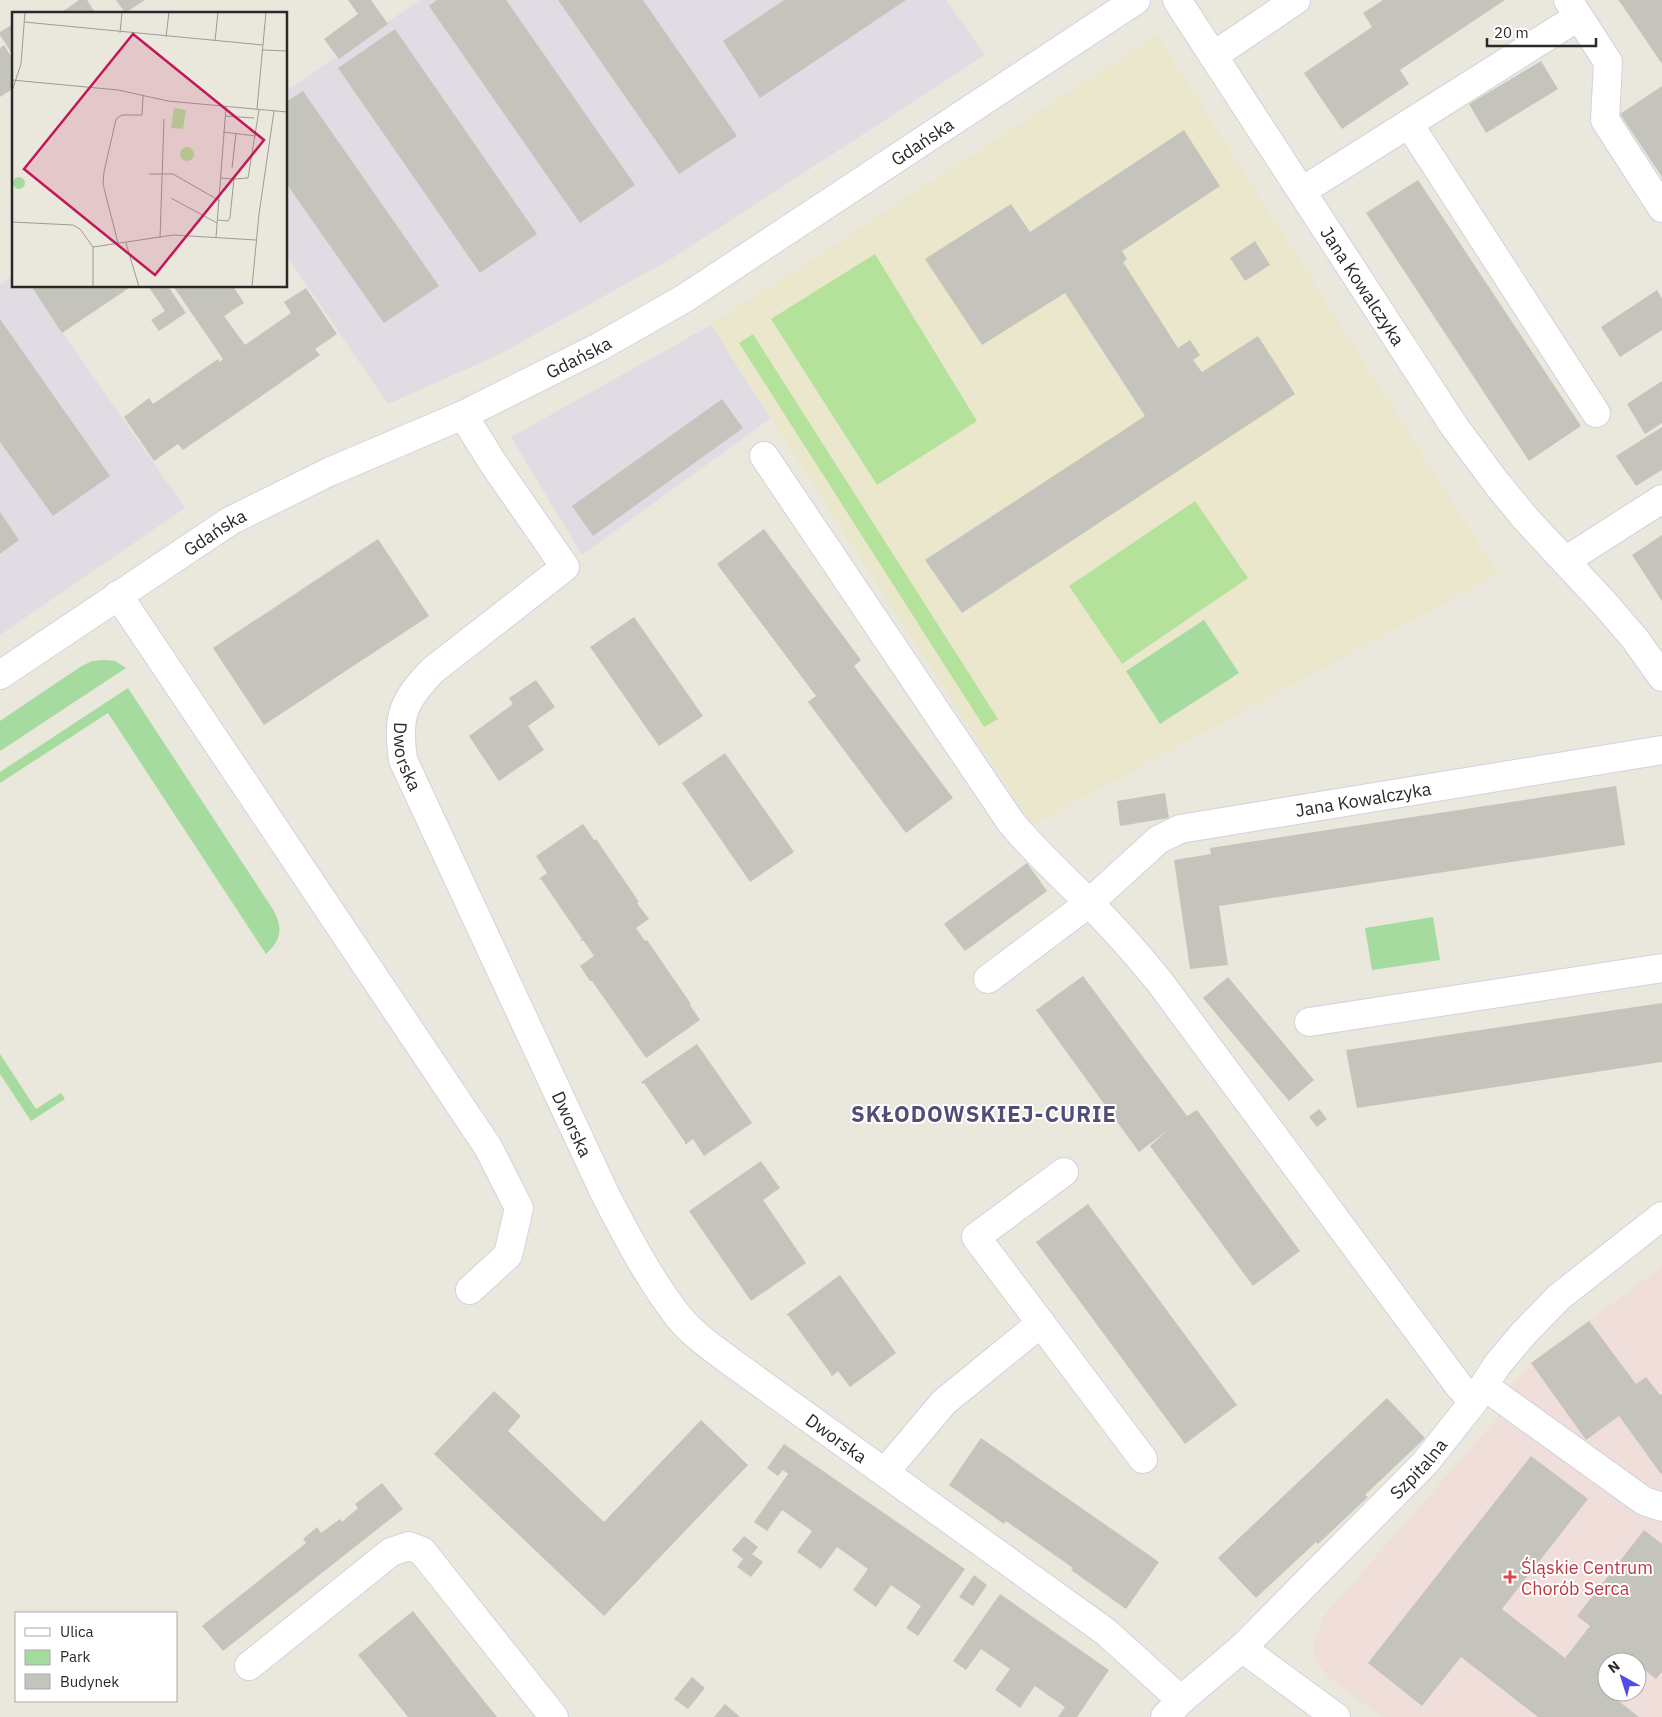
<svg xmlns="http://www.w3.org/2000/svg" width="1662" height="1717" viewBox="0 0 1662 1717" font-family="'IBM Plex Sans',sans-serif">
<style>
.industrial{fill:#e0dce3}
.education{fill:#eae7cd}
.medical{fill:#f0deda;fill-rule:evenodd}
.green{fill:#a5db9e}
.pitch{fill:#b4e29b}
.building{fill:#c5c4bc}
.lines{fill:none;stroke-linecap:round;stroke-linejoin:round}
.minor-casing{stroke:#d2d2e0;stroke-width:30}
.minor{stroke:#fff;stroke-width:28}
.health-dot{fill:#e0444e;stroke:#fff;stroke-width:2}
.labels{text-anchor:middle;dominant-baseline:central;stroke-width:4;stroke-linejoin:round;paint-order:stroke}
.street-label{font-size:18px;fill:#292929;stroke:#fff}
.health-label{font-size:18px;fill:#be3a42;stroke:#fff;text-anchor:start}
.district-label{font-size:22px;font-weight:bold;letter-spacing:1px;fill:#504e75;stroke:#fff}
.inset-road{fill:none;stroke:#9d9b94;stroke-width:1}
.view{fill:#c2185b;fill-opacity:0.15;stroke:#c2185b;stroke-width:2.5}
.inset-edge{fill:none;stroke:#292929;stroke-width:2.5}
</style>
<rect width="100%" height="100%" fill="#eae7dc"/>
<path class="industrial" d="M420,0H946L985,55L671,259L498,355L388,404L286,255V91Z
M14,275V286H30L185,508L0,635V285Z
M711,325L771,418L582,555L511,437Z"/>
<path class="education" d="M1157,35L1498,574L1032,825L711,325Z"/>
<path class="medical" d="M1662,1267V1717H1382L1328,1677L1319,1665L1314,1655V1645L1324,1616L1500,1415L1509,1387L1531,1363ZM1607,1662H1637V1692H1607Z"/>
<path class="green" d="M1204,620L1239,673L1160,724L1126,671Z
M104,660L115,661L126,668L0,751V721L80,667L92,661Z
M128,688L274,911C283,929 281,940 266,954L108,713L0,783V772Z
M1433,917L1440,960L1372,970L1365,928Z
M0,1054L36,1109L61,1093L65,1099L31,1121L0,1074Z"/>
<path class="pitch" d="M875,254L977,421L877,485L771,319Z
M753,334L998,719L984,727L739,343Z
M1195,501L1248,578L1122,664L1069,586Z"/>
<path class="building" d="M79,0H87L96,14H59Z
M116,0H145L125,13Z
M348,0H371L388,24L339,59L324,39L358,14Z
M437,0H506L635,185L580,223L429,6Z
M558,0H643L737,136L679,174Z
M784,0H906L760,98L723,41Z
M1383,0H1505L1400,70L1409,84L1342,129L1304,73L1372,27L1363,13Z
M1618,0H1662V64L1622,5Z
M13,24L14,25V57L0,35V32Z
M395,29L537,234L480,273L338,68Z
M4,45L14,61V88L0,97V48Z
M1541,61L1558,89L1486,133L1469,104Z
M1662,86V177L1620,114Z
M303,91L439,286L384,323L286,183V102Z
M1184,130L1220,186L1122,251L1127,259L1123,262L1178,348L1190,340L1200,355L1193,360L1202,372L1258,336L1295,394L962,613L925,560L1145,416L1065,293L982,345L925,259L1011,204L1030,232Z
M1418,180L1581,426L1529,461L1366,213Z
M1255,241L1270,265L1245,281L1230,258Z
M31,286H132L62,333Z
M148,286H168L186,313L159,331L151,320L165,311Z
M173,286H233L244,303L224,316L245,345L291,313L284,302L306,288L337,334L315,349L320,355L250,404L183,450L178,444L154,461L124,417L149,398L153,404L218,359L220,362L223,359Z
M1657,290L1662,299V330L1620,357L1601,327Z
M0,319L110,476L53,516L0,442Z
M1662,381V423L1645,434L1627,404Z
M722,399L743,428L593,536L572,506Z
M1662,427V470L1636,486L1616,456Z
M0,512L19,540L0,554Z
M764,529L861,660L854,666L953,798L906,833L808,702L816,696L717,564Z
M1662,535V601L1632,555Z
M378,539L429,616L264,725L213,648Z
M634,617L703,716L659,746L590,647Z
M536,680L555,707L528,726L544,750L499,781L469,736L513,704L509,698Z
M725,753L794,852L750,882L682,783Z
M1616,786L1625,845L1219,906L1228,965L1190,969L1174,860L1211,854L1210,848Z
M1165,793L1169,818L1120,826L1117,801Z
M583,824L594,840L596,839L639,902L637,903L649,919L636,928L645,941L647,940L691,1004L690,1005L700,1020L646,1058L592,981H590L580,966L594,956L583,940L582,941L580,940L582,939L541,879L540,880L539,879L547,873L536,856Z
M1027,863L1047,891L965,951L944,924Z
M1083,976L1187,1116L1197,1110L1300,1251L1253,1286L1150,1146L1168,1130L1139,1152L1036,1010Z
M1228,977L1314,1080L1289,1101L1203,998Z
M1662,1003V1062L1357,1108L1346,1050Z
M697,1044L752,1123L704,1156L693,1139L685,1145V1142L644,1083L642,1084L641,1082Z
M1319,1109L1327,1119L1317,1127L1309,1117Z
M761,1161L780,1188L763,1200L806,1263L751,1301L689,1211Z
M1088,1204L1237,1405L1185,1444L1036,1242Z
M840,1275L896,1353L850,1387L838,1371L831,1377V1374L788,1315L787,1316L786,1315Z
M1589,1321L1636,1384L1646,1377L1660,1395L1662,1394V1473L1661,1474L1619,1416L1586,1440L1531,1363Z
M494,1391L521,1416L508,1431L604,1522L701,1420L748,1465L604,1616L434,1454Z
M1387,1398L1425,1438L1365,1495L1368,1497L1318,1544L1316,1542L1256,1598L1218,1558Z
M981,1438L1159,1562L1126,1609L1071,1570L1073,1568L1006,1521L1004,1524L949,1485Z
M784,1444L965,1569L918,1636L906,1628L921,1606L891,1585L876,1607L853,1590L868,1569L837,1547L821,1569L797,1552L812,1531L782,1510L767,1531L754,1522L788,1474L783,1470L778,1476L767,1468Z
M1531,1456L1588,1499L1502,1609L1565,1658L1590,1626L1577,1616L1644,1530L1662,1544V1672L1656,1679L1637,1664V1662H1607V1692H1615L1612,1696L1639,1717H1538L1461,1657L1422,1706L1368,1663Z
M382,1483L403,1509L223,1651L202,1626L306,1543L303,1539L317,1527L321,1533L340,1519L342,1522L358,1508L355,1504Z
M744,1536L758,1547L752,1554L763,1562L751,1577L737,1567L743,1559L732,1550Z
M974,1575L987,1585L973,1606L959,1597Z
M1000,1594L1109,1670L1077,1717H1058L1065,1707L1035,1686L1020,1708L1008,1699L995,1690L1010,1669L981,1649L966,1670L953,1661Z
M413,1611L468,1681L497,1717H408L358,1655Z
M692,1677L705,1688L688,1709L674,1699Z
M725,1704L740,1717H714Z"/>
<g class="lines">
<defs>
<g id="minor">
<path id="s1" d="M1177,0L1454,426L1498,485L1526,519L1605,604L1635,639L1662,677"/>
<path d="M1568,0L1608,62L1605,120L1662,208"/>
<path d="M1213,56L1296,0"/>
<path d="M1409,124L1596,413"/>
<path d="M1302,191L1578,17"/>
<path id="s2" d="M463,415L493,463L565,567L433,670C402,702 397,716 403,760L605,1194C627,1236 649,1279 678,1316C693,1335 715,1350 734,1364L1106,1632L1181,1700"/>
<path d="M764,456L1010,821C1034,851 1063,876 1090,904C1114,928 1137,954 1159,981L1459,1386L1474,1401"/>
<path d="M1565,561L1662,499"/>
<path d="M118,595L488,1147L519,1208L508,1255L470,1290"/>
<path id="s3" d="M0,675L230,521L329,472L463,415L599,347L685,298L1136,0"/>
<path id="s4" d="M988,979L1089,903L1158,840L1180,829L1662,750"/>
<path d="M1309,1022L1662,968"/>
<path d="M1064,1172L976,1237L1143,1459"/>
<path d="M1484,1386L1644,1501L1662,1507"/>
<path d="M885,1472L944,1402L1041,1323"/>
<path d="M1242,1648L1336,1717"/>
<path d="M249,1666L391,1552L409,1546L422,1551L554,1717"/>
<path id="s5" d="M1165,1717L1181,1700L1242,1648L1425,1463L1474,1401L1497,1365L1524,1333L1559,1297L1662,1216"/>
</g>
</defs>
<use href="#minor" class="minor-casing"/>
<use href="#minor" class="minor"/>
</g>
<path class="health-dot" d="M1507.5 1569.5h5v5h5v5h-5v5h-5v-5h-5v-5h5z"/>
<g class="labels">
<g class="street-label">
<text stroke="none"><textPath href="#s3" startOffset="1068">Gdańska</textPath></text>
<text stroke="none"><textPath href="#s1" startOffset="341">Jana Kowalczyka</textPath></text>
<text stroke="none"><textPath href="#s3" startOffset="662">Gdańska</textPath></text>
<text stroke="none"><textPath href="#s3" startOffset="258">Gdańska</textPath></text>
<text stroke="none"><textPath href="#s2" startOffset="448">Dworska</textPath></text>
<text stroke="none"><textPath href="#s4" startOffset="430">Jana Kowalczyka</textPath></text>
<text stroke="none"><textPath href="#s2" startOffset="852">Dworska</textPath></text>
<text stroke="none"><textPath href="#s2" startOffset="1272">Dworska</textPath></text>
<text stroke="none"><textPath href="#s5" startOffset="355">Szpitalna</textPath></text>
</g>
<g class="health-label">
<text x="1521" y="1567">Śląskie Centrum<tspan x="1521" dy="21">Chorób Serca</tspan></text>
</g>
<g class="district-label">
<text x="984" y="1113">SKŁODOWSKIEJ-CURIE</text>
</g>
</g>
<g transform="translate(12 12)">
<rect width="275" height="275" fill="#eae7dc"/>
<path d="M1 171a6 6 0 1 1 12 0a6 6 0 1 1-12 0Z" fill="#a5db9e"/>
<path d="M162,96L174,98L171,117L159,116ZM168 142a7 7 0 1 1 14 0a7 7 0 1 1-14 0Z" fill="#b4e29b"/>
<path class="inset-road" d="M12,10L251,33M108,21L110,0M154,25L157,0M203,29L206,0M251,38L275,39M0,68L106,78L156,89L275,100M0,79L9,52L13,0M245,97L254,0M213,104L242,106M211,120L244,124M220,156L224,121M137,162H161L208,189M222,167L236,166L247,98M159,186L205,211M206,208L216,209L218,205L222,167L209,166M0,210L61,213L68,217L81,235V275M204,225L214,95M148,226L152,107M106,231L91,172L92,160L104,107L110,103H130L131,84M114,231L127,275M81,235L161,223L244,228M240,275L247,202L262,99"/>
<path class="view" d="M121,22L252,128L143,263L12,157Z"/>
<rect width="275" height="275" class="inset-edge"/>
</g>
<rect x="15" y="1612" width="162" height="90" fill="#ffffff" stroke="#a9a9a9"/>
<rect x="25" y="1628" width="25" height="8" fill="#ffffff" stroke="#a9a9a9"/>
<text x="60" y="1637" font-size="15" fill="#292929">Ulica</text>
<rect x="25" y="1650" width="25" height="15" fill="#a5db9e" stroke="#a9a9a9"/>
<text x="60" y="1662" font-size="15" fill="#292929">Park</text>
<rect x="25" y="1674" width="25" height="15" fill="#c5c4bc" stroke="#a9a9a9"/>
<text x="60" y="1687" font-size="15" fill="#292929">Budynek</text>
<g transform="translate(1622 1677) rotate(321)"><circle r="24" fill="#ffffff" stroke="#a9a9a9"/>
<path d="M0-4L9 19L0 12L-9 19Z" fill="#524ce7"/>
<text y="-8" font-size="14" font-weight="bold" text-anchor="middle" fill="#292929">N</text>
</g>
<path d="M1487 38v8h109v-8" fill="none" stroke="#292929" stroke-width="2.5"/>
<text x="1494" y="38" font-size="15" fill="#292929" stroke="#ffffff" stroke-width="4" paint-order="stroke">20 m</text>
</svg>
